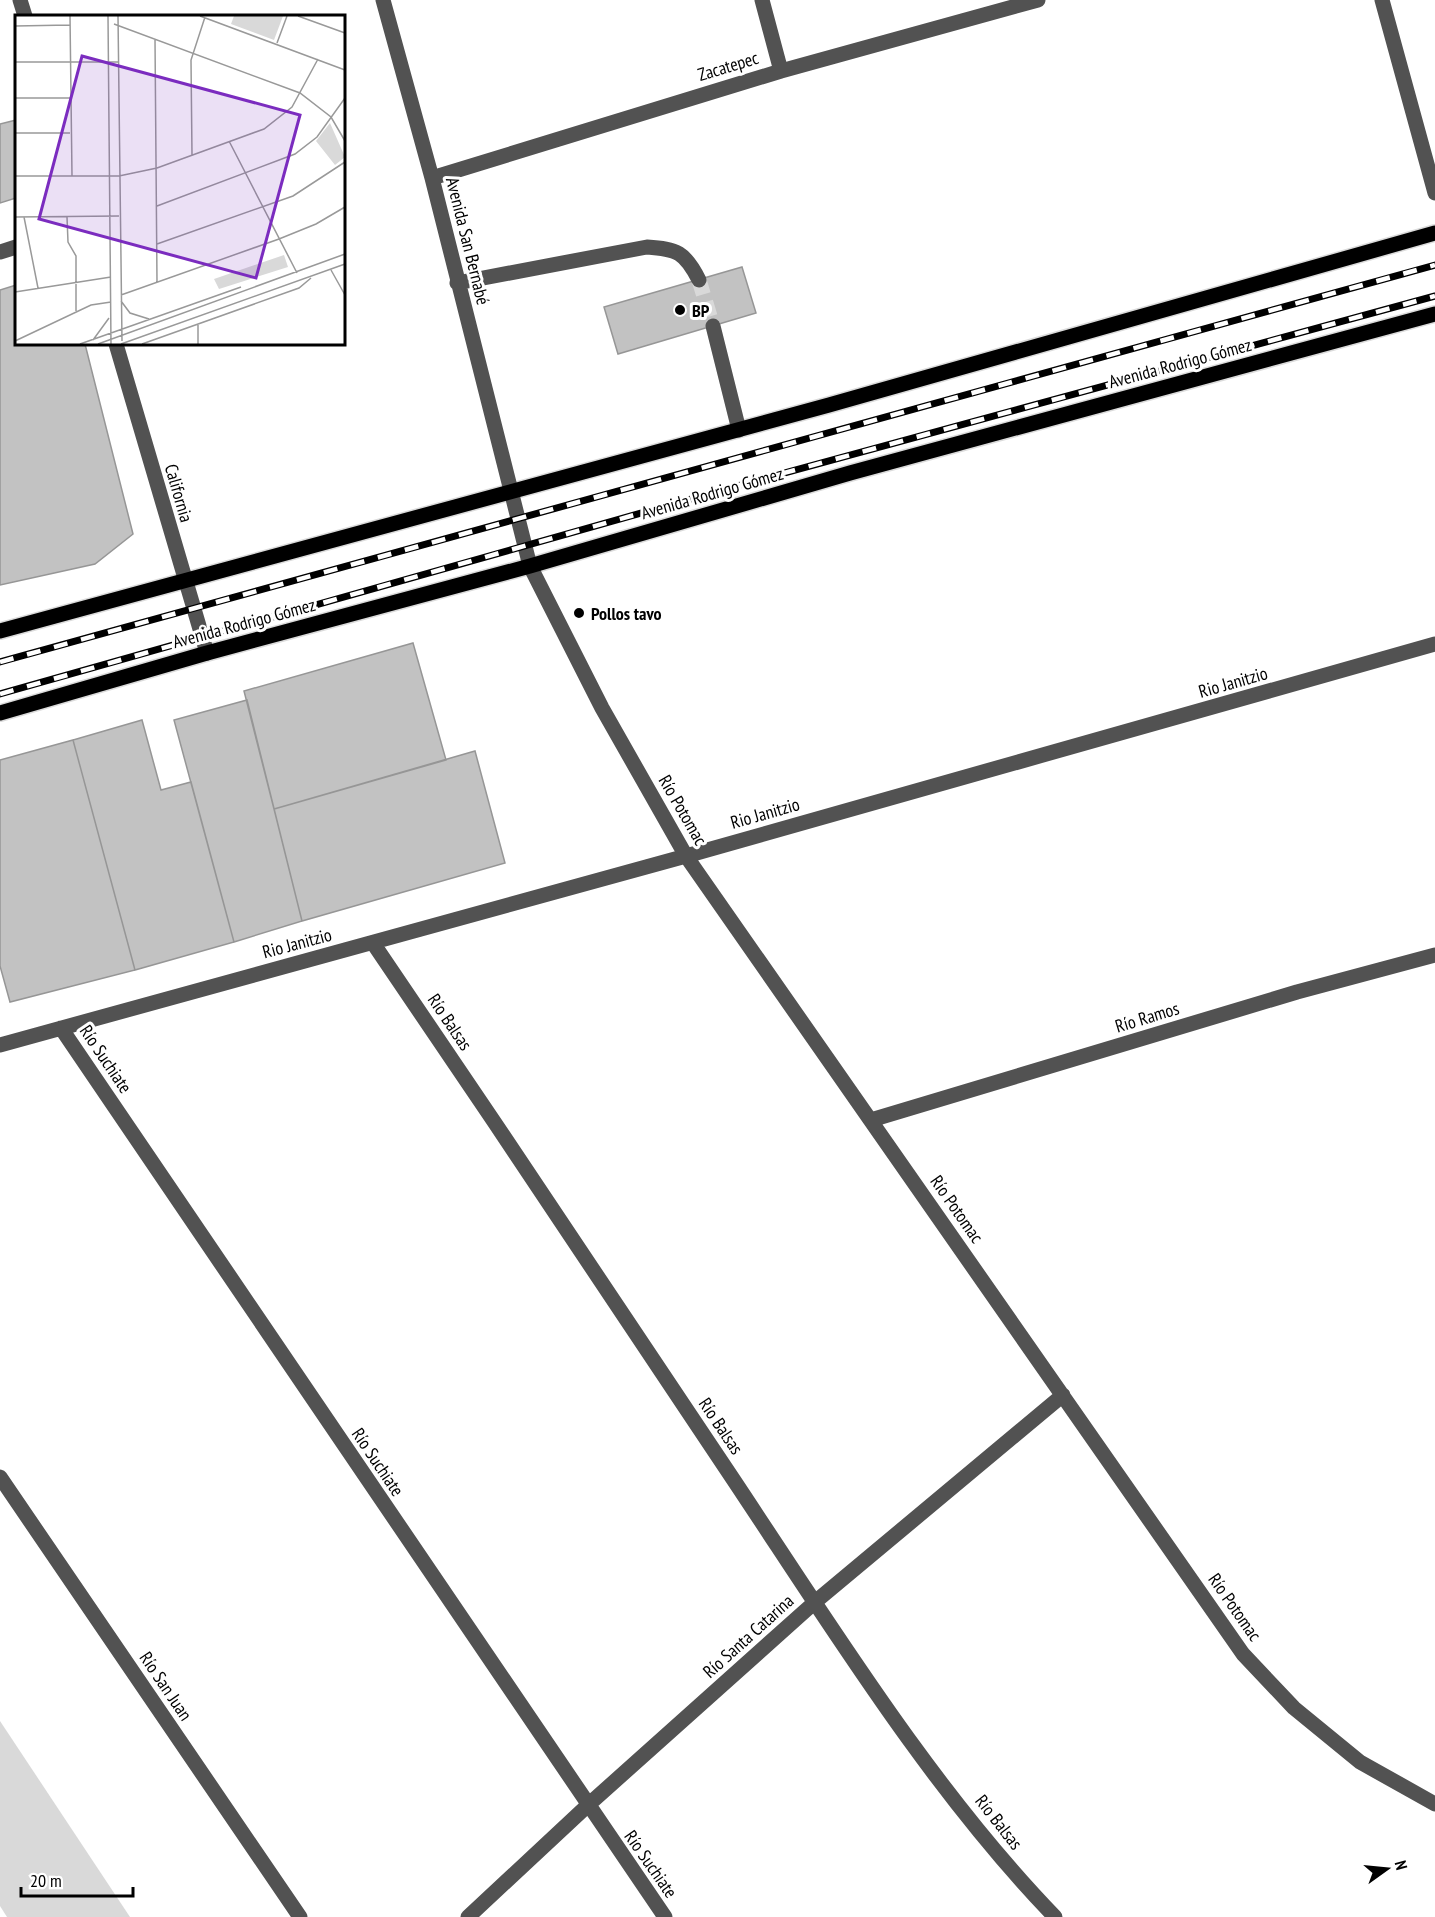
<svg xmlns="http://www.w3.org/2000/svg" width="1435" height="1917" viewBox="0 0 1435 1917" font-family="'PT Sans Narrow',sans-serif">
<style>
.green{fill:#d9d9d9}
.building{fill:#c2c2c2;stroke:#969696;stroke-width:1.5}
.lines{fill:none;stroke-linecap:round;stroke-linejoin:round}
.minor-tunnel{stroke:#d9d9d9;stroke-width:15;stroke-dasharray:15 8;stroke-linecap:butt}
.major-casing{stroke:#dbdbdb;stroke-width:18}
.minor{stroke:#525252;stroke-width:15}
.major{stroke:#000;stroke-width:15}
.rail-casing{stroke:#000;stroke-width:7}
.rail{stroke:#fff;stroke-width:4.5;stroke-dasharray:14;stroke-linecap:butt}
.poi-dot{fill:#000;stroke:#fff;stroke-width:2}
.labels{text-anchor:middle;dominant-baseline:central;stroke-width:6;stroke-linejoin:round;paint-order:stroke}
.street-label{font-size:18px;fill:#000;stroke:#fff}
.poi-label{font-size:18px;font-weight:bold;fill:#000;stroke:#fff;text-anchor:start}
.inset-road{fill:none;stroke:#999;stroke-width:1.5}
.view{fill:#7b2cbf;fill-opacity:0.15;stroke:#7b2cbf;stroke-width:3}
.inset-edge{fill:none;stroke:#000;stroke-width:3}
</style>
<rect width="100%" height="100%" fill="#fff"/>
<path class="green" d="M0,1721L130,1917H7L0,1906Z"/>
<path class="building" d="M16,120V198L0,203V124Z
M742,267L756,313L618,354L604,307Z
M16,285V344H85L133,534L95,564L0,585V290Z
M413,643L446,760L274,809L244,691Z
M247,700L302,921L234,942L174,720Z
M142,720L161,790L191,782L234,942L135,970L73,740Z
M73,740L135,970L10,1002L0,966V760Z
M475,751L505,863L302,921L274,809Z"/>
<g class="lines">
<path class="minor-tunnel" d="M699,280L713,326"/>
<defs>
<path id="major" d="M0,631L829,405L1435,233
M0,713L207,653L530,566L850,473L1435,314"/>
</defs>
<use href="#major" class="major-casing"/>
<path class="minor" d="M20,0L25,16
M383,0L432,178L530,566L602,708L686,856L1243,1654L1294,1708L1360,1762L1435,1804
M762,0L781,71
M1382,0L1435,193
M432,178L781,71L1038,0
M0,252L16,247
M457,283L647,247C677,249 685,252 699,280
M713,326L739,430
M116,344L207,653
M373,943C494,1121 614,1299 733,1479C831,1626 932,1790 1055,1917
M61,1028L665,1917
M0,1045L686,856L1435,644
M871,1120L1297,992L1435,955
M0,1477L300,1917
M468,1917L587,1806L815,1602L1063,1395"/>
<use href="#major" class="major"/>
<defs>
<path id="rail" d="M0,662L1435,265
M0,694L751,482L1435,296"/>
</defs>
<use href="#rail" class="rail-casing"/>
<use href="#rail" class="rail"/>
</g>
<g class="poi-dot">
<circle cx="680" cy="310" r="6"/>
<circle cx="579" cy="613" r="6"/>
</g>
<g class="labels">
<g class="street-label">
<text transform="translate(728 66) rotate(-17)">Zacatepec</text>
<text transform="translate(468 241) rotate(76)">Avenida San Bernabé</text>
<text transform="translate(1180 363) rotate(-15)">Avenida Rodrigo Gómez</text>
<text transform="translate(179 493) rotate(74)">California</text>
<text transform="translate(712 493) rotate(-16)">Avenida Rodrigo Gómez</text>
<text transform="translate(244 623) rotate(-15)">Avenida Rodrigo Gómez</text>
<text transform="translate(1233 682) rotate(-16)">Rio Janitzio</text>
<text transform="translate(683 810) rotate(60)">Río Potomac</text>
<text transform="translate(765 813) rotate(-16)">Rio Janitzio</text>
<text transform="translate(297 943) rotate(-15)">Rio Janitzio</text>
<text transform="translate(1147 1017) rotate(-17)">Río Ramos</text>
<text transform="translate(450 1022) rotate(56)">Río Balsas</text>
<text transform="translate(106 1059) rotate(56)">Río Suchiate</text>
<text transform="translate(957 1209) rotate(55)">Río Potomac</text>
<text transform="translate(721 1426) rotate(56)">Río Balsas</text>
<text transform="translate(378 1462) rotate(56)">Río Suchiate</text>
<text transform="translate(1235 1607) rotate(55)">Río Potomac</text>
<text transform="translate(748 1636) rotate(-42)">Río Santa Catarina</text>
<text transform="translate(166 1686) rotate(56)">Río San Juan</text>
<text transform="translate(999 1822) rotate(52)">Río Balsas</text>
<text transform="translate(651 1864) rotate(55)">Río Suchiate</text>
</g>
<g class="poi-label">
<text x="692" y="310">BP</text>
<text x="591" y="613">Pollos tavo</text>
</g>
</g>
<g transform="translate(15 15)">
<rect width="330" height="330" fill="#fff"/>
<path d="M219,1H268L259,25L216,9ZM315,108L330,142L320,150L301,126ZM269,240L273,252L204,274L199,264Z" fill="#d9d9d9"/>
<path class="inset-road" d="M55,1L57,161M93,1L96,329M103,1L107,326M185,1L330,55M283,1L330,18M99,9L285,78L316,102L330,126M0,11L55,10M140,24L142,267M262,28L272,1M0,47H103M0,83H55M0,118H55M214,126L282,258M177,140L176,45L190,2M0,161H104L142,153L249,114L277,92L303,44M142,191L280,139L302,122L330,83M0,202L104,201M9,202L23,273M52,202L53,227L61,241V296M142,229L278,181L330,147M316,255L330,280M0,277L96,262M106,280L264,224L301,209L330,192M106,286L115,298L134,304M183,310V329M78,325L94,303M0,326L76,290L96,287M65,329L226,272M83,329L330,239M106,329L330,249M127,329L284,273L296,263"/>
<path class="view" d="M67,41L285,100L241,263L24,204Z"/>
<rect width="330" height="330" class="inset-edge"/>
</g>
<g transform="translate(1387 1869) rotate(75)" stroke="#ffffff" stroke-width="4.5" paint-order="stroke">
<path d="M0-4.5L10 22L0 15L-10 22Z" fill="#000000"/>
<text y="-9" font-size="16" font-weight="bold" text-anchor="middle" fill="#000000">N</text>
</g>
<path d="M21 1887v9h112v-9" fill="none" stroke="#000000" stroke-width="3"/>
<text x="30" y="1887" font-size="18" fill="#000000" stroke="#ffffff" stroke-width="4.5" paint-order="stroke">20 m</text>
</svg>
